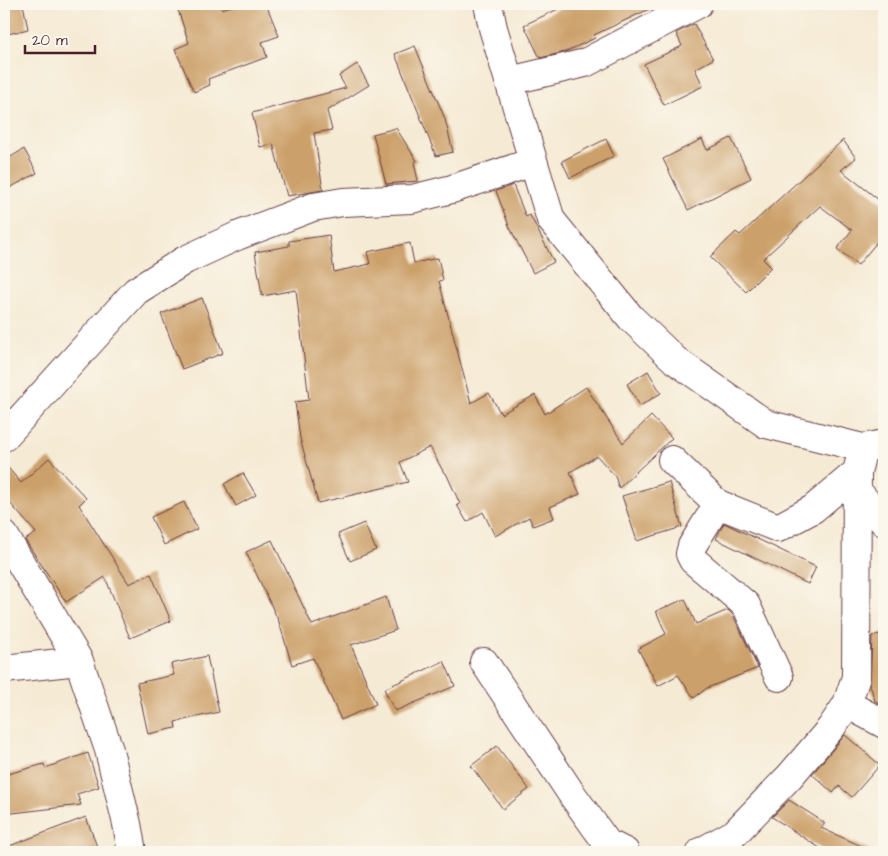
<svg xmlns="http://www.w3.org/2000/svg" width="888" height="856" viewBox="0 0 888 856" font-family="'Architects Daughter',sans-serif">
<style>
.building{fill:#cca06b}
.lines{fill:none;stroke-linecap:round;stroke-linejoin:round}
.minor-casing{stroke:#643d44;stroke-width:30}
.minor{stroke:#fff;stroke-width:28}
</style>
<rect width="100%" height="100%" fill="#fbf7ec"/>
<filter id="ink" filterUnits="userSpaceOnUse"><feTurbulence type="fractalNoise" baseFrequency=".02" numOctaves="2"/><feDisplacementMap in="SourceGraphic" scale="10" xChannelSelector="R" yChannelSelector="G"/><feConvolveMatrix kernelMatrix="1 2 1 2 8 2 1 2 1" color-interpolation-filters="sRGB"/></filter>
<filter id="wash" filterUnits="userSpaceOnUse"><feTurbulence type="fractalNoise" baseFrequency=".0096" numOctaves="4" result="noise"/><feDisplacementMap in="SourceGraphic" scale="20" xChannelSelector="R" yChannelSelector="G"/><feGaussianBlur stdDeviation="1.12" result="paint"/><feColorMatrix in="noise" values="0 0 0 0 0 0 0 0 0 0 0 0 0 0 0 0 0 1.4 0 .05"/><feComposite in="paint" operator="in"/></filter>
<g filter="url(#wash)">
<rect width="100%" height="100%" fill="#f5ead4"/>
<g id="blocks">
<path class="building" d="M4,4H23L28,29L4,35Z
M176,4H221L222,9L238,4H266L279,36L262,42L267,57L208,79L210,85L194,92L175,49L189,43Z
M569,4H665L661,6L660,4L594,35L595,38L565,52L540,58L524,25Z
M694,24L713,59L695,69L703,86L664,105L644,64L682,46L676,33Z
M415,46L445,119L453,152L436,156L395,54Z
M357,64L369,85L327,111L332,130L314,133L323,190L287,196L273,144L260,147L252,113L346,88L339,76Z
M396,128L417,161L414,162L418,181L386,184L373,134Z
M731,138L751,178L688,210L663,159L702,139L707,150Z
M606,139L614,156L570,178L562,161Z
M843,140L856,158L841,170L884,204V248L877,242L858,265L837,249L852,230L820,206L763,259L771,267L746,292L710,257L736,232L740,235Z
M24,149L37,173L4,191V161Z
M513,185L526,217L530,215L554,262L533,273L509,226L496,191Z
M329,235L334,272L370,264L367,252L410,243L414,263L438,258L443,280L439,281L471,403L489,393L501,414L535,395L545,414L586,387L623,443L651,416L672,438L619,488L615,476L597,456L570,472L580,494L550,507L554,518L533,526L529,517L495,536L483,512L467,522L457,505L460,504L446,473H444L430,447L400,462L408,482L318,503L300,438L295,402L309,400L296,290L262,296L255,252L289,246V241Z
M202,298L223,353L182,369L161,314Z
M648,371L661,393L640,406L627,384Z
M49,458L86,498L79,505L129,584L151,574L171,621L130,638L105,577L66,602L25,540L36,533L4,496V463L21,483Z
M243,473L256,495L236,506L224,484Z
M669,482L682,527L637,541L622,496Z
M184,502L197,529L164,545L151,517Z
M364,523L376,550L350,561L338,534Z
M724,523L816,567L808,584L716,539Z
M272,540L312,625L386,597L396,630L351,645L376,704L341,720L313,658L292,665L279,622L246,552Z
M685,599L696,624L728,610L733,615L758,668L707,688L694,698L678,675L658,686L638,649L666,634L656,611Z
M884,633V706L875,701L870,685L872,636Z
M207,656L219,712L175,722L176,728L148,734L137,683L174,675L171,664Z
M444,661L455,686L395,711L384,689Z
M845,735L880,765L852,797L839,786L833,793L812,774Z
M497,746L529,789L503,809L471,766Z
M88,753L99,787L77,794L81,805L4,814V775L44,764L45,768Z
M789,800L825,823L821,828L875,852H826L772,817Z
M86,817L99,852H4V848Z"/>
</g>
</g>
<g filter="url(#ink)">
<use href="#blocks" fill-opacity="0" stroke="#643d44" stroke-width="1"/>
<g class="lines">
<defs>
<path id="minor" d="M488,4L493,28L551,220L631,318L675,360L766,424L863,448L884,444
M509,81L585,63L698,4
M4,437L136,291L185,260L237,236L313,207L343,202L412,199L452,189L533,162
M672,460L718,504L778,528L813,509L857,472
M858,492L884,522
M718,504L692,546L690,554L693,560L746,605L779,677
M4,535L79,661L109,750L127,824L132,852
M484,662L571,793L607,843L625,852
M4,669L79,661
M847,704L884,724
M701,852L735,833L790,776L831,728L847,704L856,677L857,472L863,448"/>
</defs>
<use href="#minor" class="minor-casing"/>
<use href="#minor" class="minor"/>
</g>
</g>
<rect width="888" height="856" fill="none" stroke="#fbf7ec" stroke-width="20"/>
<path d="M25 45v8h70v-8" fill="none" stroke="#4a1f2b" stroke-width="2.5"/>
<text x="32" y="45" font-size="15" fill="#4a1f2b" stroke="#fbf7ec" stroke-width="4" paint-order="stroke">20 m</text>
</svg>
